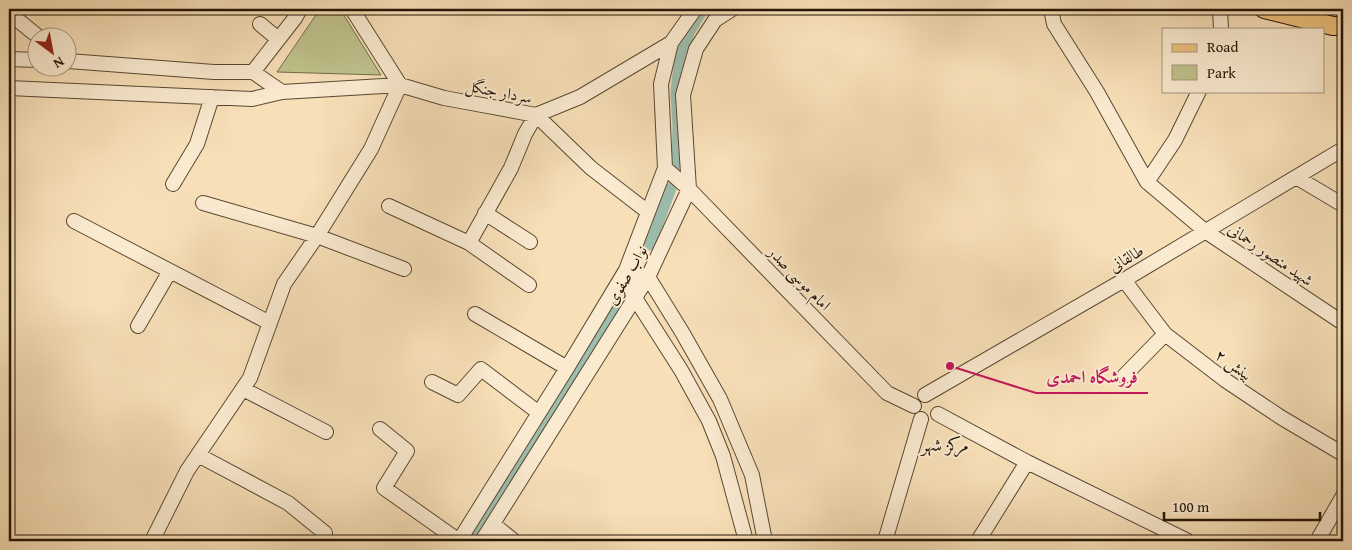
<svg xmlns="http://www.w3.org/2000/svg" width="1352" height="550" viewBox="0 0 1352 550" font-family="'Gentium Book Plus',Amiri,serif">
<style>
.green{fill:#bfc18c;stroke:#726c49}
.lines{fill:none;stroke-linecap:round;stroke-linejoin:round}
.canal{stroke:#9dbdad;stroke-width:11}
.minor-casing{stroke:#5a4832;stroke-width:16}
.major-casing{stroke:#251606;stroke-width:20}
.minor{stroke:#faead0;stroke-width:14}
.major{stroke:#ecc07c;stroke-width:18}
.labels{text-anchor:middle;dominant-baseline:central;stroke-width:4;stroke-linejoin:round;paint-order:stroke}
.street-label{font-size:16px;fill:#251606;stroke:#faead0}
.neighbourhood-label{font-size:18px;fill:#251606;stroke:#faead0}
.leader{fill:none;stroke:#c2185b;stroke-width:2}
.callout-dot{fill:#c2185b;stroke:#faead0;stroke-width:2}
.callout-label{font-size:18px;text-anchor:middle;font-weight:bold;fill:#c2185b;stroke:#faead0;stroke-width:4;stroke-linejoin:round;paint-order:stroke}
</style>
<rect width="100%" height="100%" fill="#f7dfb7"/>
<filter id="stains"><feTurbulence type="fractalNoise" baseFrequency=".004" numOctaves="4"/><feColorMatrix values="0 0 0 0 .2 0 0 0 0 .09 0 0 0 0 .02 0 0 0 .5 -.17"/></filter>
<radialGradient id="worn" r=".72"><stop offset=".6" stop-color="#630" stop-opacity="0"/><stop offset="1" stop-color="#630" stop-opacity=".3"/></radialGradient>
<path class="green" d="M320,9H340L381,75L277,72Z"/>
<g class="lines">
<path class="canal" d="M677,164L678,126L676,93L680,55L690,31L703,9
M650,245L671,188
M470,541L631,280"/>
<defs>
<path id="minor" d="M352,9L400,85L444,98L536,115L591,168L648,212
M1051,9L1054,24L1097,92L1147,182
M1220,9L1221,29
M9,13L40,38
M260,24L278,39
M9,59L38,60
M68,61L214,72H253L282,92
M253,72L295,18L300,9
M9,88L252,99L282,92L400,85L371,149L317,236L284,284L250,378L187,471L152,541
M1199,91L1175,140L1147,182L1205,231L1343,323
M665,168L689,189L887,393L914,406
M1296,177L1343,205
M173,184L197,144L212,97
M203,203L317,236L404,269
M389,206L469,243L511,168L525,134L536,115L580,97L671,43
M485,213L530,242
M74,221L270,323
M469,243L529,285
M626,270L648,277L682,332L720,399L752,475L765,541
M626,270L635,298L681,370L709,421L723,456L746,541
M1124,280L1165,334L1225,380L1282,418L1343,454
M475,314L567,368
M138,326L170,271
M1124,376L1165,334
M432,382L458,395L481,369L539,413
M243,389L326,432
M925,395L1124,280L1343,149
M938,414L1027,462L1188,541
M380,429L407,451L384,488L459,541
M198,455L288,503L325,533
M493,524L514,541
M459,541L567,368L626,270L665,168L661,84L671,43L695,9
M482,541L648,277L689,189L683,95L696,49L715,20L732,9
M885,541L921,419
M978,541L1027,462
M1317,541L1343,496"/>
<path id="major" d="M1264,9L1333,26H1343"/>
</defs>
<use href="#minor" class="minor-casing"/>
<use href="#major" class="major-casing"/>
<use href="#minor" class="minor"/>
<use href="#major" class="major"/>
</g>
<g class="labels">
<g class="street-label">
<text transform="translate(499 91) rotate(11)">سردار جنگل</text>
<text transform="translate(1271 254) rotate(34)">شهید منصور رحمانی</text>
<text transform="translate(1126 258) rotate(-31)">طالقانی</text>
<text transform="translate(626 275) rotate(-60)">نواب صفوی</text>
<text transform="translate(800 278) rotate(46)">امام موسی صدر</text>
<text transform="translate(1234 364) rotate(36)">بینش ۲</text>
</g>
<g class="neighbourhood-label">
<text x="945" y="444">مرکز شهر</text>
</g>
</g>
<path class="leader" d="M950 366L1036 393H1148"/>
<circle class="callout-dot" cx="950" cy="366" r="5"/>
<g class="callout-label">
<text x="1092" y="383">فروشگاه احمدی</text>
</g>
<rect width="1352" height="550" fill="none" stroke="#f7dfb7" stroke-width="30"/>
<rect x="10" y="10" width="1332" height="530" fill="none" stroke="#251606" stroke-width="2.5"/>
<rect x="15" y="15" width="1322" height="520" fill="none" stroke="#251606"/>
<rect x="1162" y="28" width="162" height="65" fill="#faead0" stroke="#a5957f"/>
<rect x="1172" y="44" width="25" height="8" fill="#ecc07c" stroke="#a5957f"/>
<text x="1207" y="52" font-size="15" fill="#251606">Road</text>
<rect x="1172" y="65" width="25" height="15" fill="#bfc18c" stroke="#a5957f"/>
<text x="1207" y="78" font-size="15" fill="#251606">Park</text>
<g transform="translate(52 52) rotate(148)"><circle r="24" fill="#faead0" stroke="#a5957f"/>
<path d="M0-4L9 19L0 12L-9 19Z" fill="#8f2418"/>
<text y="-8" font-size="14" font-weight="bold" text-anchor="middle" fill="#251606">N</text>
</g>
<path d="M1164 512v8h156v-8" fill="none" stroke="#251606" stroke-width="2.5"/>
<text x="1172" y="512" font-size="15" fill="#251606" stroke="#faead0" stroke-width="4" paint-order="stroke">100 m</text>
<rect width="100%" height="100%" filter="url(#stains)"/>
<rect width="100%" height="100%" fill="url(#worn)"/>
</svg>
